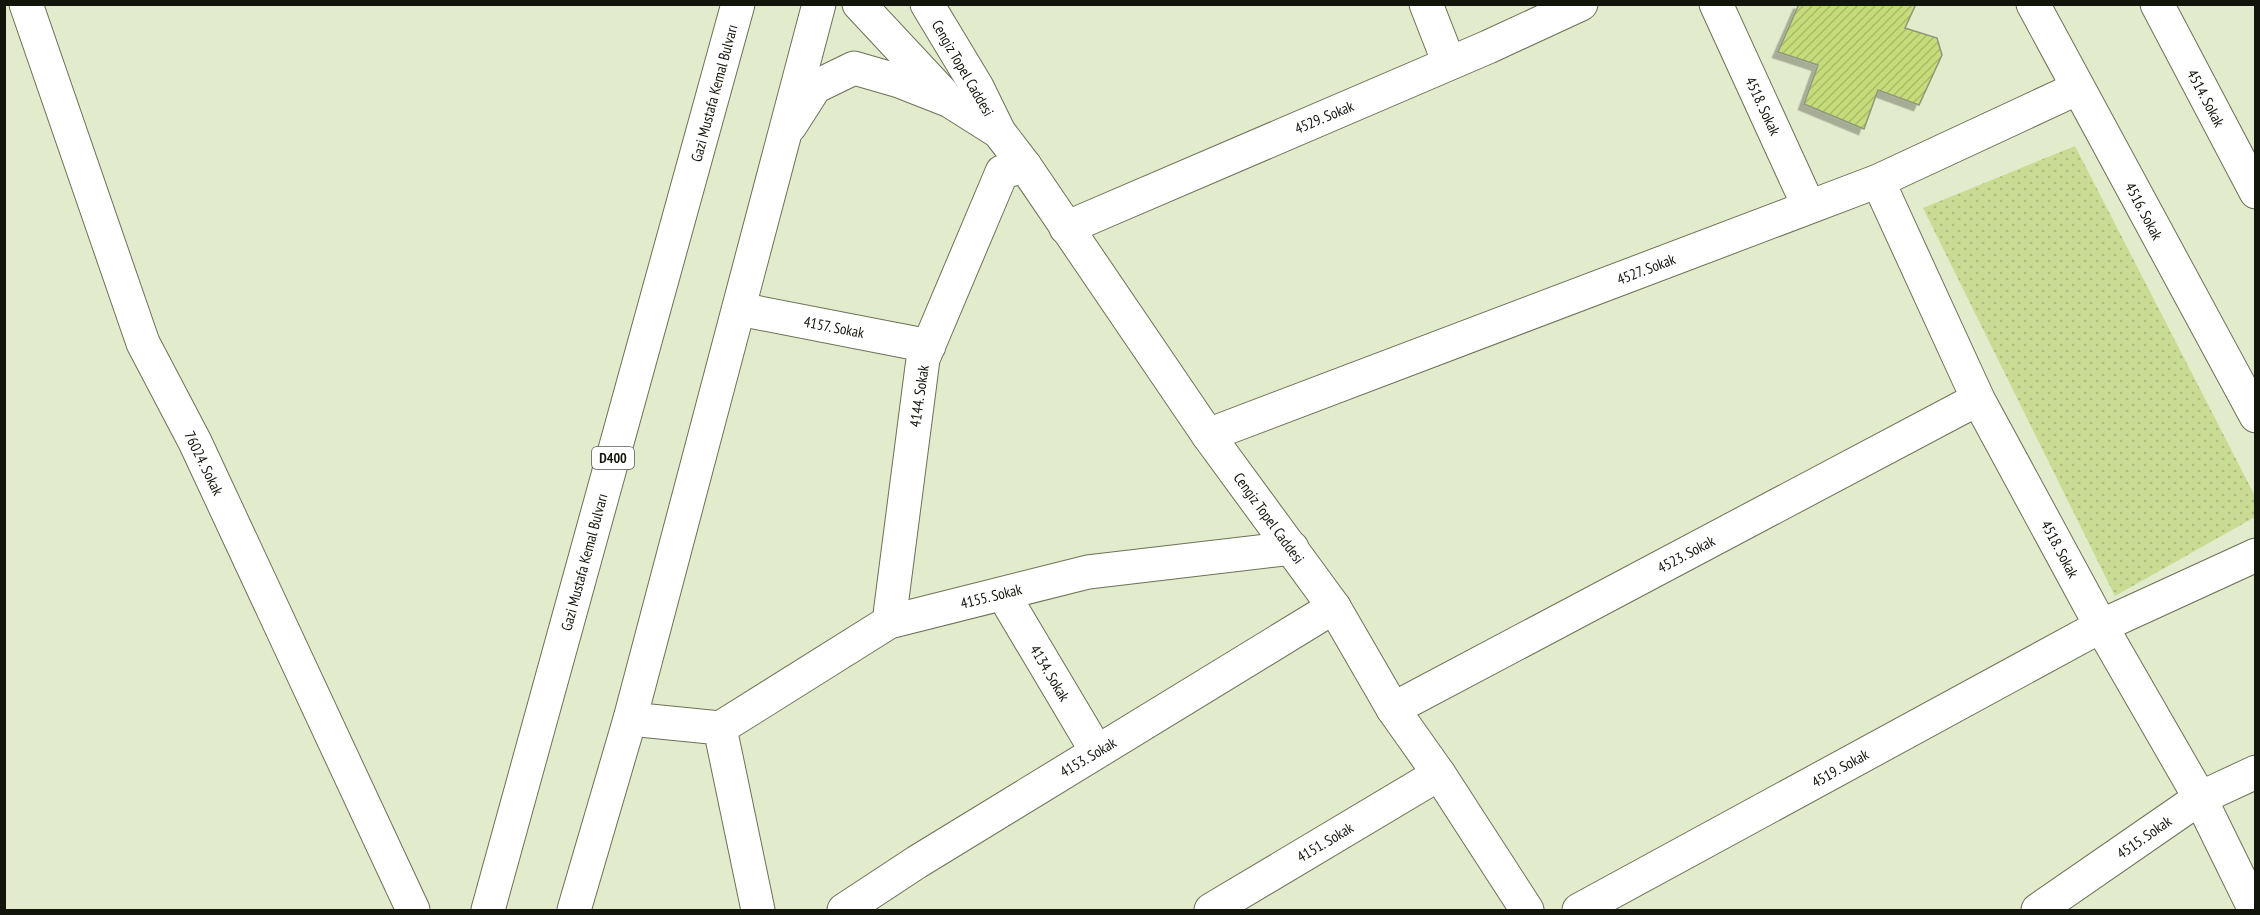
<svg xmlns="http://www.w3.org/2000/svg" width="2260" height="915" viewBox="0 0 2260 915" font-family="'PT Sans Narrow',sans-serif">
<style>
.park{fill:url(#park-dots)}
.building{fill:url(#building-hatch);stroke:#90987b;stroke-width:1.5;filter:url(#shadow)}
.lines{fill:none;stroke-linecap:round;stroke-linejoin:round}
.street-casing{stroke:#6b7257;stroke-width:35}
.secondary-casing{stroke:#6b7257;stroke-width:35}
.highway-casing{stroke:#6b7257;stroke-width:35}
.street{stroke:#fff;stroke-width:33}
.secondary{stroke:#fff;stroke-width:33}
.highway{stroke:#fff;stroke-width:33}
.labels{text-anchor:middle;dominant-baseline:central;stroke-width:4.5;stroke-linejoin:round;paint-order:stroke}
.shield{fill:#fff;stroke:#595b54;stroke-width:1.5}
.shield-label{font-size:14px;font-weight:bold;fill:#12150a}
.street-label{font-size:15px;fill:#12150a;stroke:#fff}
</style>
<defs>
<pattern id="park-dots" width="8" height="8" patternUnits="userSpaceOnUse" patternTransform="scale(1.5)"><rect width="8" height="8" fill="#c9dc93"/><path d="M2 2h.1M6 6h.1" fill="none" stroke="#acbc7d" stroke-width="1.8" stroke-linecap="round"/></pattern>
<pattern id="building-hatch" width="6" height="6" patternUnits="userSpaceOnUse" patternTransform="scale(1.5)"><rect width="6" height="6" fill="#c5dc7a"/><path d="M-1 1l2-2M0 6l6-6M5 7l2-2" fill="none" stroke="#a8bc68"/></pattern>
<filter id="shadow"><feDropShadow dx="-5.5" dy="5.5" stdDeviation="0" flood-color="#0004"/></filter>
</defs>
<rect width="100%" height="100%" fill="#e2ebcc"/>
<path class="park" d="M2075,146L2255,496V517L2115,596L1923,208Z"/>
<path class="building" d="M1799,4H1916L1905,28L1937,38L1942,55L1919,105L1878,90L1864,129L1804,104L1818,65L1778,52Z"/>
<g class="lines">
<defs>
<path id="street" d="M26,4L143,343L195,442L413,910
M1426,4L1449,63
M1716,4L1809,207
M2033,4L2256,416
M2157,4L2256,192
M1878,181L1978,399L2101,626L2200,798L2255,910
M1066,228L1488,47L1581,4
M739,309L929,346
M1208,435L1878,181L2078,88
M1003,594L1097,752
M889,622L923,359L1002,172L1025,166
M1393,709L1978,399
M630,719L720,728L889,622L1088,572L1292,548
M720,728L758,910
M844,910L917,862L1334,607
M1211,910L1439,774
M1579,910L2101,626L2256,555
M2038,910L2200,798L2256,772"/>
<path id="secondary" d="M859,4L942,93
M927,4L977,87L999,132L1025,166L1208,435L1334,607L1393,709L1439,774L1527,910
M790,126L815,87L854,68L899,81L950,101L999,132"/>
<path id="highway" d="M488,910L738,4
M574,910L630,719L819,4"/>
</defs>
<use href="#street" class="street-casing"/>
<use href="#secondary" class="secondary-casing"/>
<use href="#highway" class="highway-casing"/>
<use href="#street" class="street"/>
<use href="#secondary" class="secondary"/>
<use href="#highway" class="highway"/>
</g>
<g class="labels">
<rect class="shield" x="592" y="447" width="42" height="22" rx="4.5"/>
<g class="shield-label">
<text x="613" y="458">D400</text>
</g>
<g class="street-label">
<text transform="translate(963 68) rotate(60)">Cengiz Topel Caddesi</text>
<text transform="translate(714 93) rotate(-75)">Gazi Mustafa Kemal Bulvarı</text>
<text transform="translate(2206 98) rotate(62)">4514. Sokak</text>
<text transform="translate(1763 106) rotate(65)">4518. Sokak</text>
<text transform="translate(1324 117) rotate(-23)">4529. Sokak</text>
<text transform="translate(2144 211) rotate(62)">4516. Sokak</text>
<text transform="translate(1646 269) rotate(-21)">4527. Sokak</text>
<text transform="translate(834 327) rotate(11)">4157. Sokak</text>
<text transform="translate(919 396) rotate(-82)">4144. Sokak</text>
<text transform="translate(204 463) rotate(64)">76024. Sokak</text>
<text transform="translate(1269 518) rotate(54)">Cengiz Topel Caddesi</text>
<text transform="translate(2060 549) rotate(62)">4518. Sokak</text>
<text transform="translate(1686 554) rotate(-28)">4523. Sokak</text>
<text transform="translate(584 562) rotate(-75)">Gazi Mustafa Kemal Bulvarı</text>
<text transform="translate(991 596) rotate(-14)">4155. Sokak</text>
<text transform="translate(1050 673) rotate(59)">4134. Sokak</text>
<text transform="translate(1088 757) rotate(-31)">4153. Sokak</text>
<text transform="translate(1840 768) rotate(-29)">4519. Sokak</text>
<text transform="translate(2144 837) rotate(-35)">4515. Sokak</text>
<text transform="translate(1325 842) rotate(-31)">4151. Sokak</text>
</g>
</g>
<rect width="2260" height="915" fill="none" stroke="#12150a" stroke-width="12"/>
</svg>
